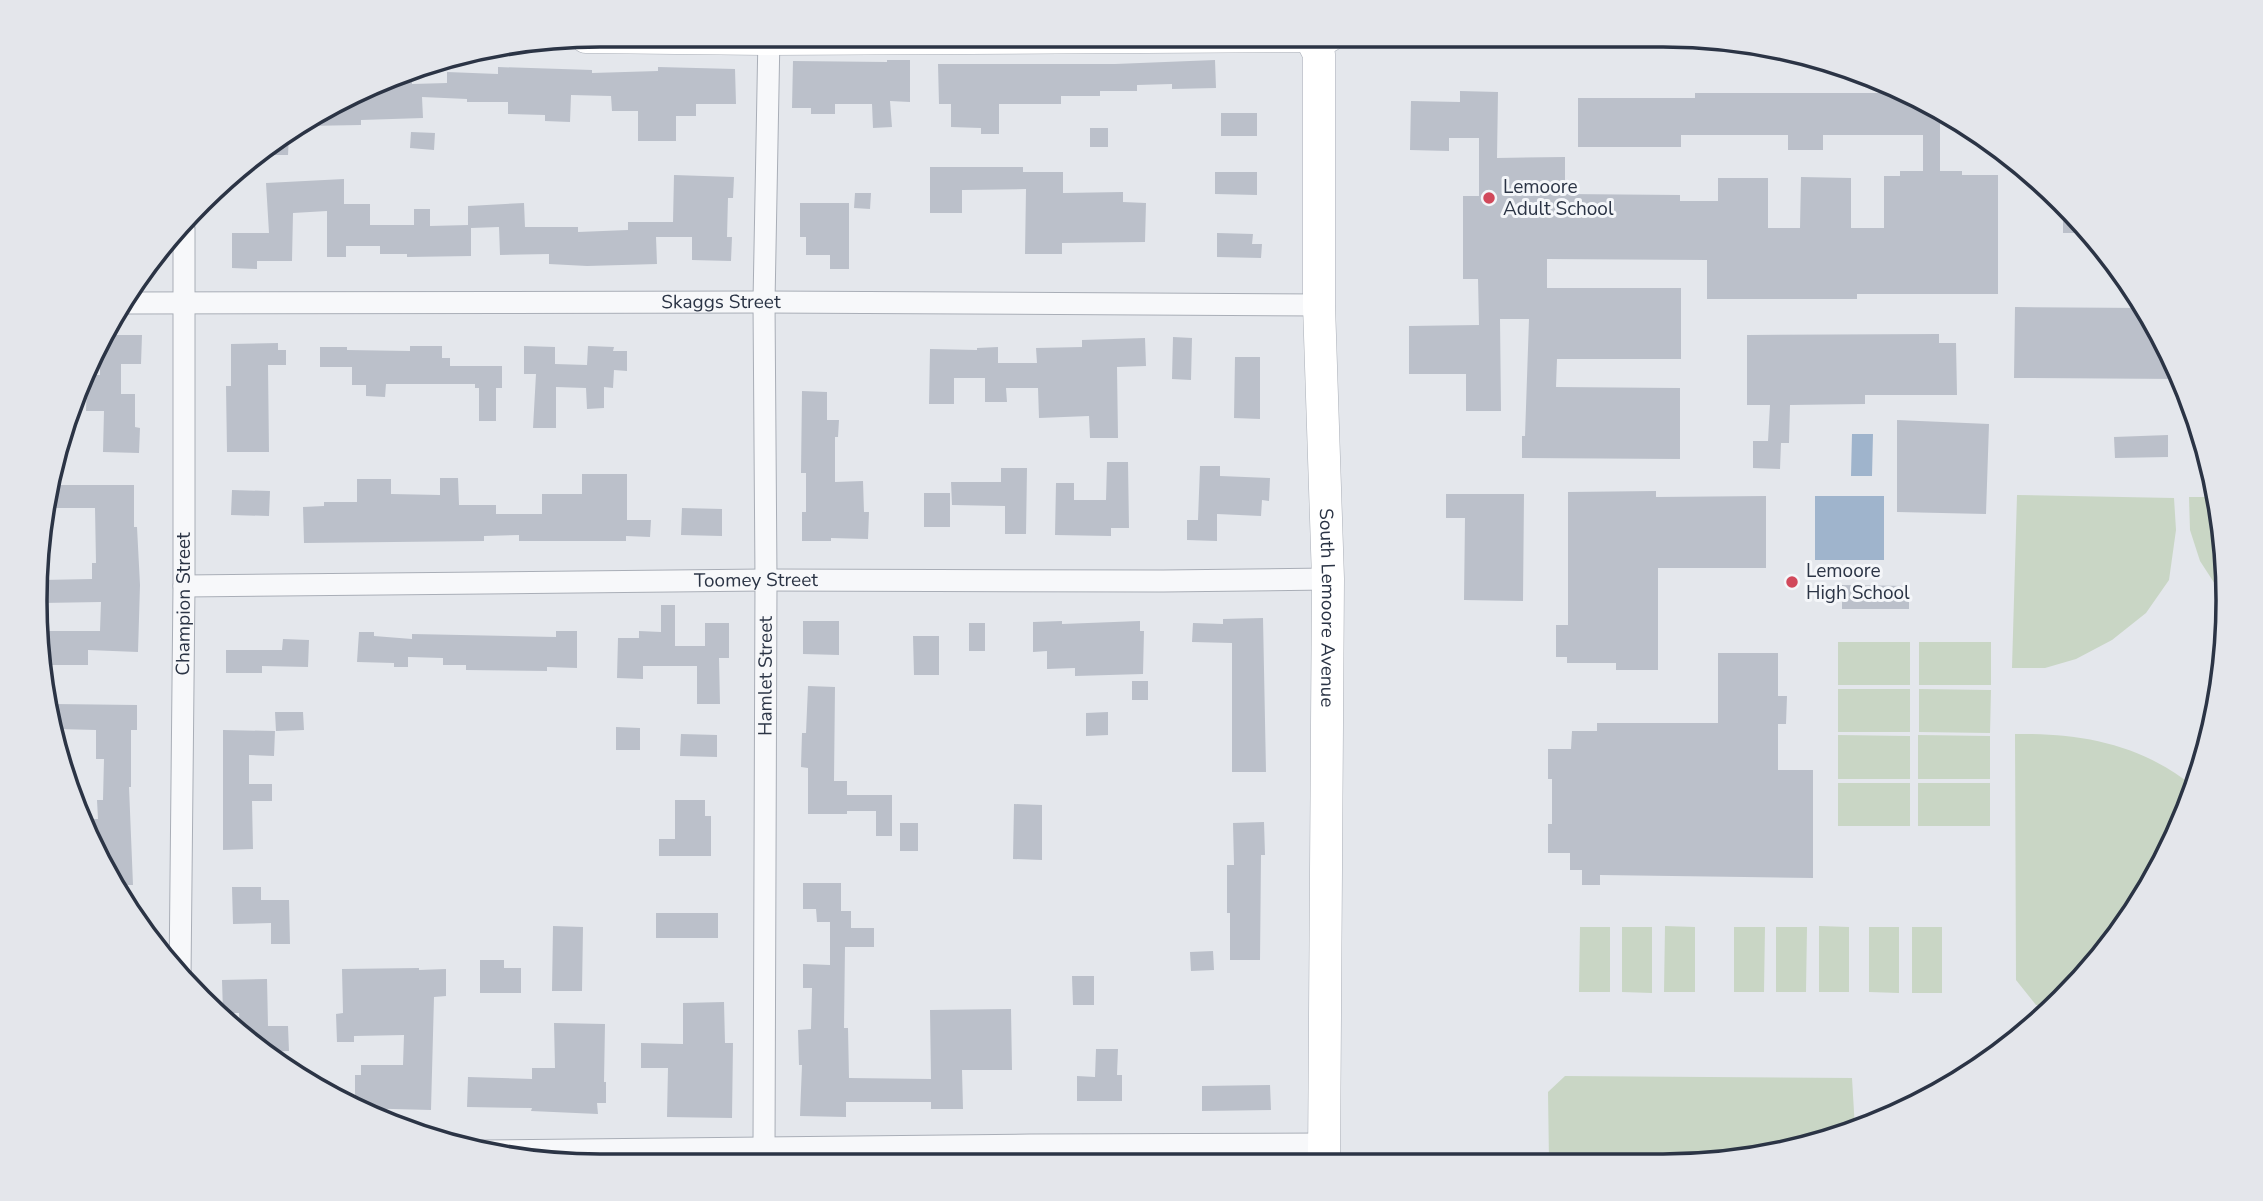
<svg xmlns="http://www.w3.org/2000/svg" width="2263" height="1201" viewBox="0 0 2263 1201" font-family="'Nunito Sans',sans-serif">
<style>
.green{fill:#c9d6c5}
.water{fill:#9fb4cc}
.building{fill:#bbc0ca}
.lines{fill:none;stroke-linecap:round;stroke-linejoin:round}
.minor-casing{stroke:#a9aeb7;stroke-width:23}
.secondary-casing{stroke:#a9aeb7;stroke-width:33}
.minor{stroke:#f7f8fa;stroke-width:21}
.secondary{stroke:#fff;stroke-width:32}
.poi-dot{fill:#d1495b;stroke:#f4f6f9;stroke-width:2.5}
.labels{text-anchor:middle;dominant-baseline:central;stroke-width:6;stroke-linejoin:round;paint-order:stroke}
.poi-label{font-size:19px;fill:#2b3445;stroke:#f4f6f9;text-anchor:start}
.street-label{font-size:19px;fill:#2b3445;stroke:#f4f6f9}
.rim{fill:none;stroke:#2b3445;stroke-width:3.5}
</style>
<rect width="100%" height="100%" fill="#e4e7ec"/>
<path class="green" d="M2017,495L2174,498L2176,530L2169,580L2146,613L2112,640L2076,659L2045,668H2012Z
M2189,497H2216L2223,527L2226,601L2200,561L2190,530Z
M1838,642H1910V685H1838Z
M1919,642H1991V685H1919Z
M1838,689H1910V732H1838Z
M1919,689L1991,690L1990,733L1919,732Z
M2015,734C2081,733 2141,744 2194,787L2169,851L2087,974L2051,1005H2036L2016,980Z
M1838,735L1910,736V779H1838Z
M1918,735L1990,736V779H1918Z
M1838,783H1910V826H1838Z
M1918,783H1990V826H1918Z
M1665,926L1695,927V992H1664Z
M1819,926L1849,927V992H1819Z
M1580,927H1610V992H1579Z
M1622,927H1652V993L1622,992Z
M1734,927H1765L1764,992H1734Z
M1776,927H1807L1806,992H1776Z
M1869,927H1899V993L1869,992Z
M1912,927H1942V993H1912Z
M1565,1076L1852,1078L1855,1129L1737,1161L1549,1162L1548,1092Z"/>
<path class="water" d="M1852,434H1873L1872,476H1851Z
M1815,496H1884V560H1815Z"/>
<path class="building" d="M887,60H910V102L890,101L892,127L873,128L872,104H835V114H811V108H792L793,61L887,62Z
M1215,60L1216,88L1172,89V84L1137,85V91H1100V96H1061V104H999V134H981V128L951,127V104H939L938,64H1115Z
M498,67L592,70V73L658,71V67L735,69L736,104H696V116H676V141H638V111H612L611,96L571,95L570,122L545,121V115L508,114V102H467V99L422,97L423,118L361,120V125L305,126L412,69V84L447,83V72L498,74Z
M1460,91L1498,92L1497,158L1565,157V194L1680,195V201H1718V178H1768V228H1800L1801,177L1851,178V228H1884V176H1900V171H1923V135H1823V150H1788V135H1681V147H1578V98H1695V93H1912L1940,111V171H1962V175H1998V294H1857V299H1707V260L1547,259V288H1681V359H1557L1556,387L1680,388V459L1522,458V436H1525L1529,319H1500L1501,411H1466V374H1409V326L1479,325L1478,279H1463V196H1479V138H1449V151L1410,150L1411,101L1460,102Z
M1221,113H1257V136H1221Z
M1090,128H1108V147H1090Z
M411,132L435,133L434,150L410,148Z
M289,135L288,155H254L256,152Z
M930,167H1023V172H1063V193L1123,192V202L1146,203L1145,242L1062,243V254H1025L1026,189L962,190V213H930Z
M1215,172H1257V195L1215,194Z
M674,175L734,177L733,198H728L727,237H732L731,261L692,260V237H656L657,264L587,266L549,264V254L500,255L499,227L471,228V256L407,257V254H380V246H346V257H327V211L293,213L292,261H257V269L232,268V233H269L266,183L344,179V204H370V225H414V209H430V226L468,225V206L524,203L525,227H578V232L628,230V222H673Z
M855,193H871L870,209L854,208Z
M800,203H849V269H830V255H806V237H800Z
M2063,205L2088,228L2092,233H2063Z
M1217,233L1253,234L1252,244H1262L1261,258L1217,257Z
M2015,307L2145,308L2152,318L2180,379L2014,378Z
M1939,334V343H1956L1957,395H1865V404L1790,405L1789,443H1781L1780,469L1753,468V441H1768L1770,405H1747V335Z
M108,335H142L141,364H121V394H135V427L140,428L139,453L103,452L104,411H86L87,383L90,375H100V354Z
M1173,337L1192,338L1191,380L1172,379Z
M1145,338L1146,366L1117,367L1118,438H1090L1089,416L1039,418L1038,388H1006L1007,402H985V378H954V404H929L930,349L977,350V348L998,347V363H1037L1036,348L1082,347V340Z
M278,343V350H286V365H268L269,452H227L226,386H231V344Z
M410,346H442V358H450V366H502V388H496V421H479V388H475V384H386L385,397L366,396V385H352V367H320V347H347V350L410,351Z
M524,346L555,347V364L587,365L588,346L614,347L613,351H627V371L614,370L613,388L604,387V408L587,409L586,388L556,387V428H533L536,374H524Z
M1235,357H1260V419L1234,418Z
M802,391L827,392V420H839L838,437H835V482L863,481L864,512H869L868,539L831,538V541H802V512H806V473H801Z
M1897,420L1989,424L1986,514L1897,512Z
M2168,435V457L2115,458L2114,437Z
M1107,462H1128L1129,528H1111V536L1055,535L1056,483H1074V500H1106Z
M1200,466H1220V476L1270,478L1269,501L1262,500L1261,516L1217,514V541L1187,540V520H1198Z
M1001,468H1027L1026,534H1005V506L952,505L951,482H1001Z
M582,474H627V520H651L650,537L626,536V541H519V535L484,536V541L304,543L303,507L324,506V502H357V479H391V494L440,495V478H458L459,505H496V514H542V494H582Z
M51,485H134V527H137L140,585L138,652L88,650V665H43L39,650V631H100L101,602L42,603V580L92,579V563H96L95,508H49Z
M232,490L270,491L269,516L231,515Z
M1656,491V497L1766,496V568H1658V670H1616V663H1567V657H1556V625H1568V492Z
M924,493H950V527H924Z
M1446,494H1524L1523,601L1464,600L1465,518H1446Z
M682,508L722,509V536L681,535Z
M1842,585L1909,586V609H1842Z
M661,605H675V646H705V623H729V658H719L720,704H697V666H643V679L617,678L618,638H639V631L661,632Z
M1263,618L1266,772H1232V643L1192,642L1193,623L1223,624V619Z
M803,621H839V655L803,654Z
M1062,621V624L1140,621V631H1144L1143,674L1075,676V668L1047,669V651L1033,652V622Z
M969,623H985V651H969Z
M556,631H577V668L547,667V671L466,670V665H443V658L408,657V667H394V663L357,662L359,632H374V636L412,639V634L556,637Z
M913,636H939V675H914Z
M283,639L309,640L308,667L262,666V673H226V650H282Z
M1718,653H1778V696H1787L1786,724H1778V770H1813V878L1600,875V885H1582V870H1570V853H1548V824H1552V779H1548V749H1571L1572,731H1597V723H1718Z
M1132,681H1148V700H1132Z
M808,686L835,687L834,781H847V795H892V836H876V811H847V814H808V768L801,767L802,733H806Z
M54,704L137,705V730H131V787H129L133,885H120L85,828V819H98L97,800H103L104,759H96V730L58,729Z
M275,712H303L304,730L276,731Z
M1108,712V735L1086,736V713Z
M616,727L640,728V750H616Z
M223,730L275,731L274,756L249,755V784H272V801H252L253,849L223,850Z
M681,734L717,735V757L680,756Z
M675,800H705V816H711V856H659V839H675Z
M1014,804L1042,805V860L1013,859Z
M1264,822L1265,855H1261L1260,960H1230V913H1227V865H1234L1233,823Z
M900,823H918V851H900Z
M803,883H841V911H851V928H874V947H845L844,1028H848L849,1078L931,1079L930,1010L1011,1009L1012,1070H962L963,1109H931V1102H846V1117L800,1116L802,1065H799L798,1030L811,1029L812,988H803V964L830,965V922H817L816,909H803Z
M232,887H261V900H289L290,944H271V923L233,924Z
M656,913H718V938H656Z
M553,926L583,927L582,991H552Z
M1213,951L1214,970L1191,971L1190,952Z
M480,960H504V968H521V993H480Z
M419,968V970L446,969V996L434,997L431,1110L355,1108V1075H361V1065H403L404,1035L354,1036V1042H337L336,1014L343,1013L342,969Z
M1072,976H1094V1005H1073Z
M267,979L268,1026H288L289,1051L261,1052L240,1034L239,1013H223L222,980Z
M724,1002L725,1043H733L732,1118L667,1117L668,1068H641V1043L683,1044V1003Z
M554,1023L605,1024L604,1082H606V1103H597L598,1114L531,1111L532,1108L467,1107L468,1077L532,1079V1068H555Z
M1096,1049H1118L1117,1075H1122V1101H1077V1076L1095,1077Z
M1270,1085L1271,1110L1202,1111V1086Z"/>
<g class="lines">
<defs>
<g id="minor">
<path id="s1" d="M123,303L764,302L1319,305"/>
<path id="s2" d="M184,586L766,580L1163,581L1328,579"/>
<path id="s3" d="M180,978L184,586V229"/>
<path id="s4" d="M764,1148L766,580L764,302L769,35"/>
<path d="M483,1151L1030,1145L1324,1144"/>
</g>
<g id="secondary">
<path id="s5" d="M1310,36L1319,54V305L1328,579L1324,1162"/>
<path d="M586,37L769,39L1329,36"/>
</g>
</defs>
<use href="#minor" class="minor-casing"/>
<use href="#secondary" class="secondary-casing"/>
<use href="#minor" class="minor"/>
<use href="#secondary" class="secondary"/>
</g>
<g class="poi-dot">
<circle cx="1489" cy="198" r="7"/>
<circle cx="1792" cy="582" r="7"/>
</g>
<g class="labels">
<g class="poi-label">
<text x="1503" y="187">Lemoore<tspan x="1503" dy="22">Adult School</tspan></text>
<text x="1806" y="571">Lemoore<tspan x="1806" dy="22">High School</tspan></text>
</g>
<g class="street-label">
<text stroke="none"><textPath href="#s1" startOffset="598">Skaggs Street</textPath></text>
<text stroke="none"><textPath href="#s2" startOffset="572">Toomey Street</textPath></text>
<text stroke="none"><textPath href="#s3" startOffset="374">Champion Street</textPath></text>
<text stroke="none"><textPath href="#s5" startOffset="574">South Lemoore Avenue</textPath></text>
<text stroke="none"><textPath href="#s4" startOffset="472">Hamlet Street</textPath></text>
</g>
</g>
<path d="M0 0H2263V1201H0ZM600 47H1663A553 553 0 0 1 2216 600V601A553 553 0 0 1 1663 1154H600A553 553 0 0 1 47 601V600A553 553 0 0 1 600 47Z" fill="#e4e6eb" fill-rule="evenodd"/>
<path class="rim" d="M600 47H1663A553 553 0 0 1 2216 600V601A553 553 0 0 1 1663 1154H600A553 553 0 0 1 47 601V600A553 553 0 0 1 600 47Z"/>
</svg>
